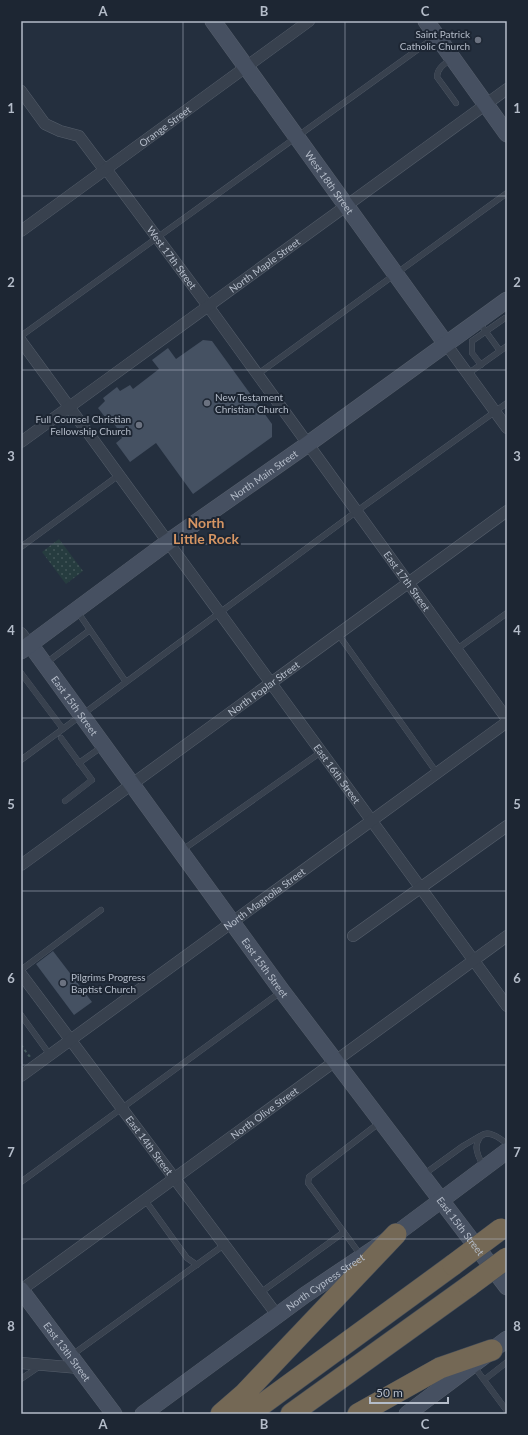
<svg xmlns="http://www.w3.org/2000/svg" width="528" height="1435" viewBox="0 0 528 1435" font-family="Lato,sans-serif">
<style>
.grass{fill:url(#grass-dots)}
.building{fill:#455162}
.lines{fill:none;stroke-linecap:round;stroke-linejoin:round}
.lane-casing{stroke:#565f6c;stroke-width:6}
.street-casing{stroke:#565f6c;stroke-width:12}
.secondary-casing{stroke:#565f6c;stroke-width:17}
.highway-casing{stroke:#434c59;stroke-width:22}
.path{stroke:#44595c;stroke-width:2;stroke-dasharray:3 3;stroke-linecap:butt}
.lane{stroke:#38414e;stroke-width:5.5}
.street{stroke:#38414e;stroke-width:11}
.secondary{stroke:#465061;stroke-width:16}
.highway{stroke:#746855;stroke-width:21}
.highway-bridge-casing{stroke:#434c59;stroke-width:22;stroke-linecap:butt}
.highway-bridge{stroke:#746855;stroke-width:21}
.grid{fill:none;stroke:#b4bcc9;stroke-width:1;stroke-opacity:0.55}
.worship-dot{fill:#6b7280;stroke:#1d2633;stroke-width:1.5}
.labels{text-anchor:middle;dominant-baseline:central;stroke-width:4;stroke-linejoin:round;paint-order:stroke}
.poi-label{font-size:10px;fill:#b4bcc9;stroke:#1d2633;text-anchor:end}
.street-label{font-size:10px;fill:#b4bcc9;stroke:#1d2633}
.district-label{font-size:14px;font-weight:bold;fill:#d59563;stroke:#1d2633}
.neatline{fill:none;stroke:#b4bcc9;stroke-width:1.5}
.grid-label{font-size:13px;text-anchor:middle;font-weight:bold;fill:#b4bcc9}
</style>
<defs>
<pattern id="grass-dots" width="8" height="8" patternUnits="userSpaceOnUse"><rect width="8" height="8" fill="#263c3f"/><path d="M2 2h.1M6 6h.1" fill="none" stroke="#435659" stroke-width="1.8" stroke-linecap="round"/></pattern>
</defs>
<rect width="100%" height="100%" fill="#242f3e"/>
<path class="grass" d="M59,539L83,571L66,584L42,552Z"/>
<path class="building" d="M203,340L212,341L272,424V437L193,494L156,443L130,462L116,443L122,438L120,435L121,434L108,415L105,417L98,408L105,401L103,398L117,387L120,391L130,385L133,389L159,369L152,360L168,348L176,359Z
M53,951L92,1002L74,1015L36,964Z"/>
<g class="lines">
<defs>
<path id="lane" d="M451,59C445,64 437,68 437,77L456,103
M484,329L500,351
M21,336L435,37
M481,365L472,353V341L505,318
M469,373L507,346
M258,374L507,193
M21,547L119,475
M77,611L126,682
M338,634L437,773
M457,649L507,613
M46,663L90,630
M21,673L63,729
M61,738L92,780L65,801
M21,760L357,511L507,403
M79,763L103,746
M181,851L321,752
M21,970L101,910
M21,1015L50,1055
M483,1166C481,1161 478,1157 477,1151C476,1147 477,1142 479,1139C485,1127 500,1138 507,1144
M423,1175L463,1146L480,1136
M21,1182L282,991
M145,1200L187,1258L197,1265
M362,1257L308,1183L309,1177L379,1123
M260,1293L344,1232
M72,1355L224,1245
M473,1365L484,1380L507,1362
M21,1379L40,1366
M484,1380L507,1411"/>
<g id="street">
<path id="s1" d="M21,91L45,124L60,131L79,136L100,164L109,173L208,306L507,719"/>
<path id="s2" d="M21,231L309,21"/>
<path id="s3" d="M21,341L507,1006"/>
<path d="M446,344L507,428"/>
<path id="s4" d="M21,442L507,89"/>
<path d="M21,633L30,644"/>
<path id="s5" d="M21,865L507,511"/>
<path d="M353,936L507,826"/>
<path id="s6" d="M21,974L277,1315"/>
<path id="s7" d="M21,1076L507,722"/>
<path id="s8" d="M21,1290L507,936"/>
<path d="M21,1363L79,1368"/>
</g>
<g id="secondary">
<path id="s9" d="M213,21L446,344"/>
<path d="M426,21L507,134"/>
<path id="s10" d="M30,644L282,991L507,1287"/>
<path id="s11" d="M21,651L168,542L308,444L507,300"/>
<path id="s12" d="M21,1290L114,1414"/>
<path id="s13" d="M143,1414L305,1295L396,1234L507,1151"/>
<path d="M407,1414L507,1339"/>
</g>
<path id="highway" d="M221,1414L244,1394L396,1234
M249,1414L453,1265
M291,1414L469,1286
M358,1414L440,1368L492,1350"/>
</defs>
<use href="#lane" class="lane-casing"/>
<use href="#street" class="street-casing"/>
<use href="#secondary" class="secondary-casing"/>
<use href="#highway" class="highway-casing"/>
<path class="path" d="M21,1045L29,1056L31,1055"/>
<use href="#lane" class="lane"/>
<use href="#street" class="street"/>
<use href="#secondary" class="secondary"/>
<use href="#highway" class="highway"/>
<defs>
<path id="highway-bridge" d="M453,1265L501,1229
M469,1286L507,1258"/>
</defs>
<use href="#highway-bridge" class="highway-bridge-casing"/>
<use href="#highway-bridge" class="highway-bridge"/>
</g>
<path class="grid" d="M183,21V1414M345,21V1414M21,196H507M21,370H507M21,544H507M21,718H507M21,891H507M21,1065H507M21,1239H507"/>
<g class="worship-dot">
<circle cx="478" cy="40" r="4"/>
<circle cx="207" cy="403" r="4"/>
<circle cx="139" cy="425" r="4"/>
<circle cx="63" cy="983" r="4"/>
</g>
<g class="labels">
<g class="poi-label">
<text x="470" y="34">Saint Patrick<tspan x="470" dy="12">Catholic Church</tspan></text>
<text x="215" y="397" text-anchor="start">New Testament<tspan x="215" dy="12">Christian Church</tspan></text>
<text x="131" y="419">Full Counsel Christian<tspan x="131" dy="12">Fellowship Church</tspan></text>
<text x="71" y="977" text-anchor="start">Pilgrims Progress<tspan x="71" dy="12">Baptist Church</tspan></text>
</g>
<g class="street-label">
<text stroke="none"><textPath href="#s2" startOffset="178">Orange Street</textPath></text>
<text stroke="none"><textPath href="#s9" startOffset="199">West 18th Street</textPath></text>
<text stroke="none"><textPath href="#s1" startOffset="230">West 17th Street</textPath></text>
<text stroke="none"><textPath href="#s4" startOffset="301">North Maple Street</textPath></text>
<text stroke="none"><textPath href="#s11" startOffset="300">North Main Street</textPath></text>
<text stroke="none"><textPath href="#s1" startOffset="630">East 17th Street</textPath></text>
<text stroke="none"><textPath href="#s5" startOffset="300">North Poplar Street</textPath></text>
<text stroke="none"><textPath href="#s10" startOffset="76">East 15th Street</textPath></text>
<text stroke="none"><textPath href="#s3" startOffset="536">East 16th Street</textPath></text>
<text stroke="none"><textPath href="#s7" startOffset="301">North Magnolia Street</textPath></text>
<text stroke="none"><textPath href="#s10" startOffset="400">East 15th Street</textPath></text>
<text stroke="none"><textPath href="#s8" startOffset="301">North Olive Street</textPath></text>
<text stroke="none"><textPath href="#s6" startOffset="214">East 14th Street</textPath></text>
<text stroke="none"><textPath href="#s10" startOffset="724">East 15th Street</textPath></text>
<text stroke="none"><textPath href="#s13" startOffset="225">North Cypress Street</textPath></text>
<text stroke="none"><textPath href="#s12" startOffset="77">East 13th Street</textPath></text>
</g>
<g class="district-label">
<text x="206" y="522">North<tspan x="206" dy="16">Little Rock</tspan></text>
</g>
</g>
<rect width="528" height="1435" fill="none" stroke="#1d2633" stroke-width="44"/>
<path d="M370 1397v6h78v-6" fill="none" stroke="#b4bcc9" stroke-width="2"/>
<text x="376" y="1397" font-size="12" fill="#b4bcc9" stroke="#1d2633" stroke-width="3" paint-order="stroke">50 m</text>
<rect x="22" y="22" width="484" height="1391" class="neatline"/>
<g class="grid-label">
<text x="103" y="16">A</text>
<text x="264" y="16">B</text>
<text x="425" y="16">C</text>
<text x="11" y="113">1</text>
<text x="517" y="113">1</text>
<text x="11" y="287">2</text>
<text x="517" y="287">2</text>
<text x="11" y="461">3</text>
<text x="517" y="461">3</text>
<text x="11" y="635">4</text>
<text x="517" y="635">4</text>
<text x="11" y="809">5</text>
<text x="517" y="809">5</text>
<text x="11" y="983">6</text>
<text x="517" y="983">6</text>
<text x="11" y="1157">7</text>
<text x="517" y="1157">7</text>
<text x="11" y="1331">8</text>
<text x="517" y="1331">8</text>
<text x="103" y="1429">A</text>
<text x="264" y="1429">B</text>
<text x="425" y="1429">C</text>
</g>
</svg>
